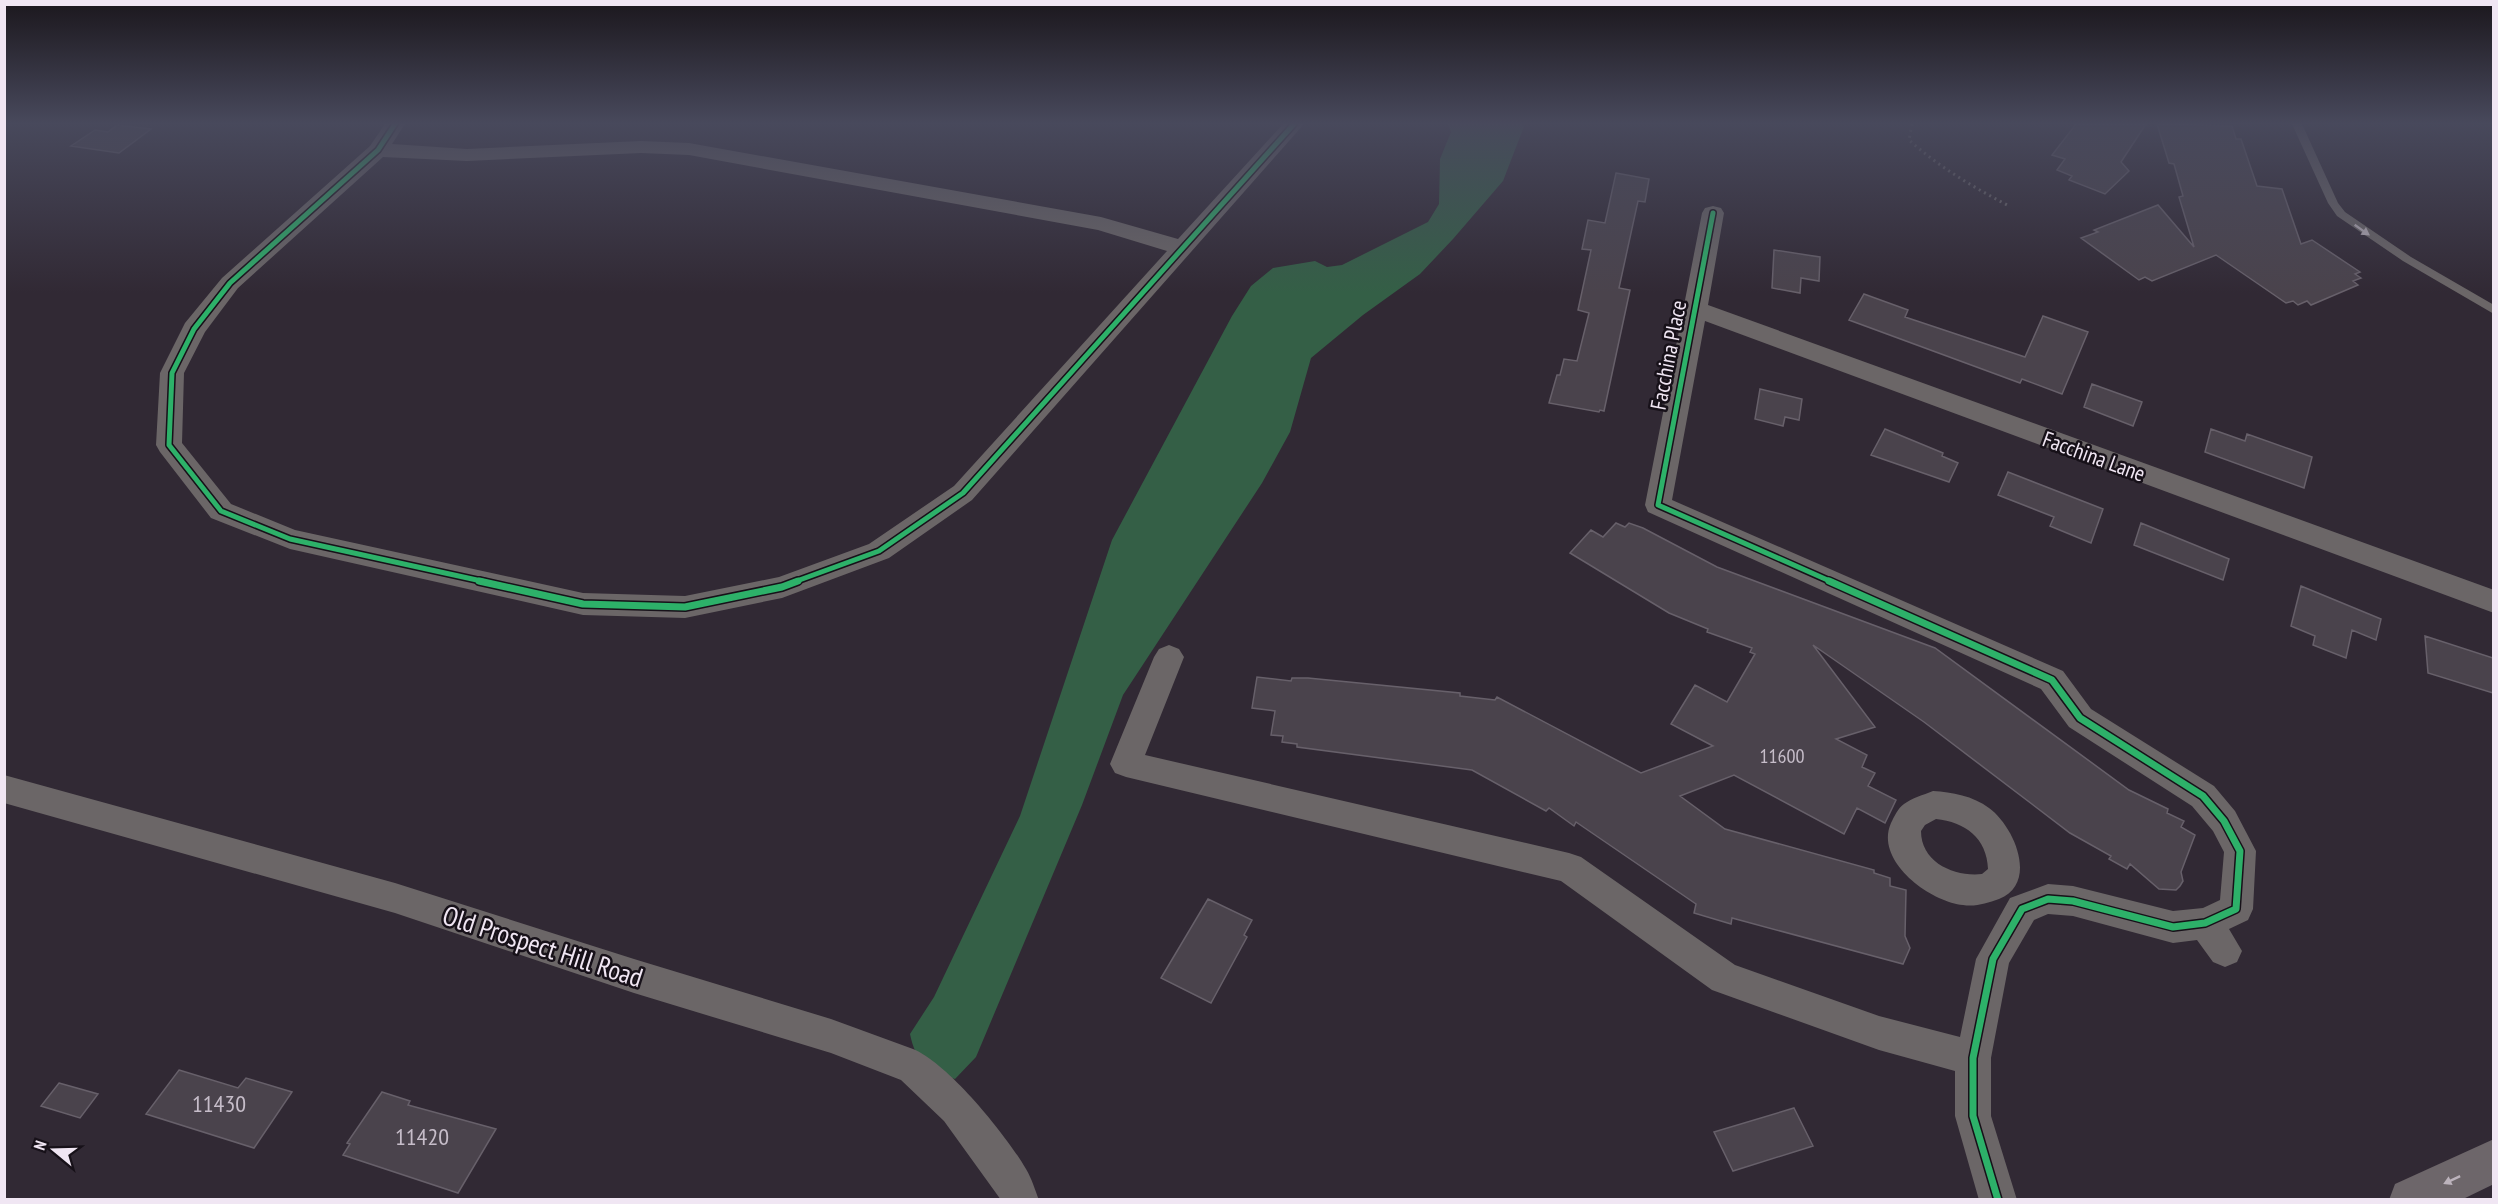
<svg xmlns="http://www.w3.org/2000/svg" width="2498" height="1204" viewBox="0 0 2498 1204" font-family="'PT Sans Narrow',sans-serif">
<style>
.forest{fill:#345f46}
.building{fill:#4a434c;stroke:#67606a;stroke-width:1.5}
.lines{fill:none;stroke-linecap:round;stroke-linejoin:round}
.path{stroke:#6c676a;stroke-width:3;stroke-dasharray:2 4;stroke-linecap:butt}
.service{fill:#6b6667;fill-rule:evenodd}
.minor{fill:#6b6667;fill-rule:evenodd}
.primary{fill:#6d666a;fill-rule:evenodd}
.cycleway-far1-casing{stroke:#171119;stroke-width:8}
.cycleway-casing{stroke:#171119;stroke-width:10}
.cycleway-far1{stroke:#2db169;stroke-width:5}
.cycleway{stroke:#2db169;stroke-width:7}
.oneway{fill:#bbb3bb}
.oneway2{fill:#bcb3bc}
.labels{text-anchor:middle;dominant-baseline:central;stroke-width:5;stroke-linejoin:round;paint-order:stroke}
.number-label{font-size:20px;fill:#c6bdc9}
.street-label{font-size:22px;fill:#f0e6f3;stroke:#171119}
.near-number-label{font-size:24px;fill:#c6bdc9}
.near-street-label{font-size:27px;fill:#f0e6f3;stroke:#171119}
</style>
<rect width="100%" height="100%" fill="#312934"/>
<path class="forest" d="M1448,124H1525L1503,181L1453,239L1420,274L1363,315L1311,358L1290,432L1262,483L1123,695L1082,805L976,1057L955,1079C928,1070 916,1063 910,1034L934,997L1020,816L1112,540L1232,316L1251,286L1273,268L1315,261L1327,267L1342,265L1428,222L1439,204L1440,159L1451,132Z"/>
<path class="building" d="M2076,124H2146L2121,162L2129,171L2105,194L2069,180L2072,176L2057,170L2065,159L2052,155Z
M2157,124L2232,126L2236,139H2241L2257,186L2282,189L2301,244L2312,240L2360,272L2355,274L2361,278L2353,281L2358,285L2311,305L2307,301L2298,305L2293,301L2286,303L2216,255L2152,281L2145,277L2139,280L2081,238L2098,232L2094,230L2158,205L2194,247L2179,197L2183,196L2174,164L2169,163Z
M117,125L151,129L119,153L71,146L95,130L108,132Z
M1616,173L1649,179L1645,202L1638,201L1619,288L1630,290L1604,411L1600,410L1599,412L1549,403L1557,375H1560L1564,359L1577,361L1589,313L1578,310L1591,250L1582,249L1588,220L1605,223Z
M1774,250L1820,257L1819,281L1801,278L1800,293L1772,288Z
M1864,294L1908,310L1905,317L2025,357L2043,316L2088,332L2062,394L2022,379L2020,383L1849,320Z
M2092,384L2142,402L2133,426L2084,407Z
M1760,389L1802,399L1799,420L1785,417L1783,426L1755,419Z
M1885,429L1943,453L1942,456L1958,463L1949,482L1871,455Z
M2211,429L2245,441L2247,434L2312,457L2304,488L2205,452Z
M2008,472L2103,509L2091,543L2050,526L2054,517L1998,495Z
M1616,523L1625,527L1629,523L1643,528L1717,567L1935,648L2129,790L2168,809L2167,813L2184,821L2181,827L2195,835L2181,872L2183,881L2180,886L2176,890L2159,889L2130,864L2127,869L2109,859L2111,856L2070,833L1924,722L1813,645L1875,727L1836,739L1867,755L1862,767L1875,773L1868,786L1896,800L1885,823L1857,808L1844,834L1734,775L1680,796L1725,829L1874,870V873L1890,878V886L1906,890L1905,936L1910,948L1903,964L1732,918L1731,924L1694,913L1696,904L1576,822L1574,826L1549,808L1546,811L1472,770L1297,747V744L1282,742L1283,736L1271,735L1275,711L1252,708L1257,677L1291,681L1292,678H1308L1460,693V696L1495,700L1497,697L1641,773L1713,746L1671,724L1695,685L1727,702L1755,654L1750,652L1752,648L1707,632L1708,629L1669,613L1570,553L1591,530L1603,537Z
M2141,523L2229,559L2223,580L2134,545Z
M2301,586L2381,619L2376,640L2352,630L2346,658L2313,645L2315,636L2291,626Z
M2425,636L2493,658V693L2428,673Z
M1208,899L1252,920L1244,935L1247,937L1211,1003L1161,978Z
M179,1070L238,1088L246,1078L292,1092L254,1148L146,1114Z
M59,1083L98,1094L80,1118L41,1106Z
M382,1092L410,1101L408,1105L496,1129L458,1193L343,1155L350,1144L347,1143Z
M1794,1108L1813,1146L1733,1171L1714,1132Z"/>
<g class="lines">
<path class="path" d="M1912,124L1909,140C1939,167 1973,187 2009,206"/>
<path class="service" d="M2292,124H2302L2338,203L2345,212L2411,257L2494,305V314L2403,261L2337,216L2328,203Z"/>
<path class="minor" d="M385,124H405L392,144L467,149L641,141L689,143L1101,217L1178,239L1283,124H1304L972,500L889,558L782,598L685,618L583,615L290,549L211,518L160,452L156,445L160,373L185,323L222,278L370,146ZM641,153L689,155L1098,230L1167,251L954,486L869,544L779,577L685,596L583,593L295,530L231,504L182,443L184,373L205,332L238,288L383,157L467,161Z
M1713,206L1721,208L1724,213L1708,305L2494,590V613L1705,321L1672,500L2063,671L2091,709L2214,786L2235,811L2256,851L2253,909L2248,920L2229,929L2242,951L2237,962L2225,967L2213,962L2197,940L2173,943L2073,916L2048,914L2034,920L2009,963L1991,1058V1116L2017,1200H1979L1955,1116V1071L1879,1050L1712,990L1561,881L1126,777L1115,773L1110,764L1154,657L1159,649L1169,645L1179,649L1184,657L1145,755L1569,853L1581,857L1735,965L1879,1016L1960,1037L1976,959L2010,898L2048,884L2073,886L2173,911L2203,908L2220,900L2224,852L2213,831L2192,806L2069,727L2041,689L1648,512L1645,505L1702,213L1705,208Z
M4,775L395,883L634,959L831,1019L913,1049C948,1063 1007,1136 1026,1169C1032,1179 1035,1190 1039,1200H1001L944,1121L901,1080L831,1053L634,993L395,913L4,803Z
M1933,791C1952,792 1973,796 1989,808C2014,826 2039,883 1999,899C1987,903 1976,907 1963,905C1930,902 1874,861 1891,823C1894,817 1898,808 1904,804C1912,798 1923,795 1933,791ZM1936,819C1965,822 1987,838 1988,869L1982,874C1955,877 1921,863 1921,831L1925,825Z"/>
<path class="primary" d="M2494,1139V1184L2461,1200H2389L2395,1184Z"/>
<defs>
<path id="cycleway-far1" d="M395,124L378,150L230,283L194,329L172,373L169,445L221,511L290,539L486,582
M1713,213L1658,505L1832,582
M794,582L879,551L963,493L1294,124"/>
<path id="cycleway" d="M479,581L583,604L685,607L782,587L798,581
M1829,581L2052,680L2080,718L2203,796L2224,821L2240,851L2236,909L2205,923L2173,927L2073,901L2048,899L2022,909L1993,959L1973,1058V1116L1998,1200"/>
</defs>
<use href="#cycleway-far1" class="cycleway-far1-casing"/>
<use href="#cycleway" class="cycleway-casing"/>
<use href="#cycleway-far1" class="cycleway-far1"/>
<use href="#cycleway" class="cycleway"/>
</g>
<defs><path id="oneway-solid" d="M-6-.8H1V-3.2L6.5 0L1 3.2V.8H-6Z" transform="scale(1.5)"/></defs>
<use class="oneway" href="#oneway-solid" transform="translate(2362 230) rotate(35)"/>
<use class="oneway2" href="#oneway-solid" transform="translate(2452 1180) rotate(155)"/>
<linearGradient id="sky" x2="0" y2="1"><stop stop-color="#1b171d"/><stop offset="0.42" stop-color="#48495c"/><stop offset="1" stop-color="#48495c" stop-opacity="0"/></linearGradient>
<rect width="2498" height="293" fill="url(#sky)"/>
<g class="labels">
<g class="number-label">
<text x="1782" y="756">11600</text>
</g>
<g class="street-label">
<text transform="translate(1668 355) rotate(-79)">Facchina Place</text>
<text transform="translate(2094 456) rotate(20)">Facchina Lane</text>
</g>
<g class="near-number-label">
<text x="219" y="1103">11430</text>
<text x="422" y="1136">11420</text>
</g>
<g class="near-street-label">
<text transform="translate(543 946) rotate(18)">Old Prospect Hill Road</text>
</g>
</g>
<rect width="2498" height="1204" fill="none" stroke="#f0e6f3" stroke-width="12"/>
<g transform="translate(54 1150) rotate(289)" stroke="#171119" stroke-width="4.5" paint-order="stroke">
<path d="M0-4.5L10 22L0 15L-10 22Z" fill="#f0e6f3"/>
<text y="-9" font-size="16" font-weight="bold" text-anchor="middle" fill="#f0e6f3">N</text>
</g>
</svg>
